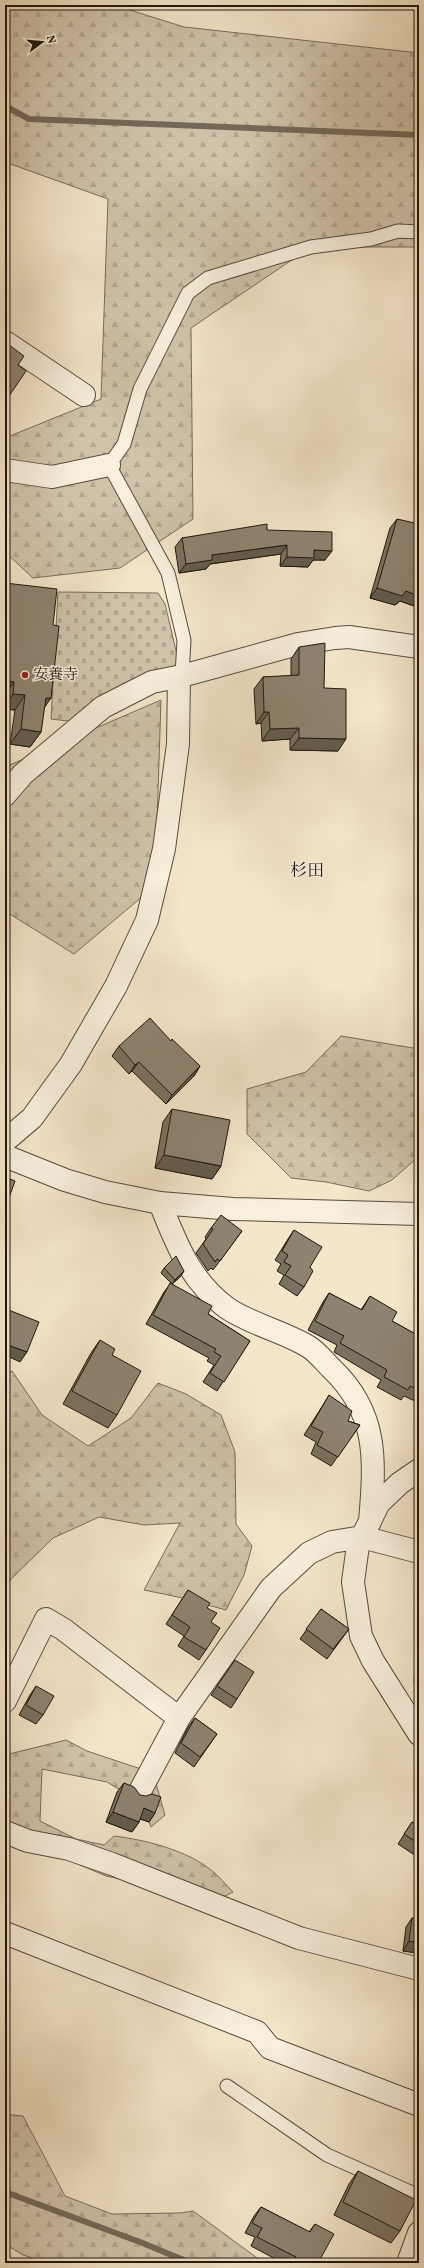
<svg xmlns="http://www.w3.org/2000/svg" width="424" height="2268" viewBox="0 0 424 2268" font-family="Vollkorn,'Noto Serif JP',serif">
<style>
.forest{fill:url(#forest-firs);stroke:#786d5c}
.cemetery{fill:url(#cemetery-stones);stroke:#786d5c}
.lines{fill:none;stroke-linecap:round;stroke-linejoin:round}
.stream{stroke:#746959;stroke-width:6}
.service-casing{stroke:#554b3e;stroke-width:15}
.minor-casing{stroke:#554b3e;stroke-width:24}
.tertiary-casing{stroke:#554b3e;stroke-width:24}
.service{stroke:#f8efdc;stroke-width:13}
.minor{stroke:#f8efdc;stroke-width:22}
.tertiary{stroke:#f8efdc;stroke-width:22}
.wall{fill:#7a7160;stroke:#20170f}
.shaded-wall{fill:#635c4e;stroke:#20170f}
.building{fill:#8e8370;stroke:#20170f}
.poi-dot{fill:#8f2418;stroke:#f8efdc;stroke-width:1.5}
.labels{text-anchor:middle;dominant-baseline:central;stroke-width:3;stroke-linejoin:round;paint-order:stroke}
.poi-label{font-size:15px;fill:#20170f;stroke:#f8efdc;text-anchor:start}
.quarter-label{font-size:17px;fill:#20170f;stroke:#f8efdc}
</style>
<defs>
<pattern id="forest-firs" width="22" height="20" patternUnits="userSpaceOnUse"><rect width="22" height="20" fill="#d0c3a9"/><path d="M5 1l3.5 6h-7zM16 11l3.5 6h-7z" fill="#b2a790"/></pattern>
<pattern id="cemetery-stones" width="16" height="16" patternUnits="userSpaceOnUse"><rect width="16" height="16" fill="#d0c3a9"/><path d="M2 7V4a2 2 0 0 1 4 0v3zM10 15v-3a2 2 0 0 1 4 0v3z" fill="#b2a790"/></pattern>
</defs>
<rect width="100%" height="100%" fill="#f4e6c9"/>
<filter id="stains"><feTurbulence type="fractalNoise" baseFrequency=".005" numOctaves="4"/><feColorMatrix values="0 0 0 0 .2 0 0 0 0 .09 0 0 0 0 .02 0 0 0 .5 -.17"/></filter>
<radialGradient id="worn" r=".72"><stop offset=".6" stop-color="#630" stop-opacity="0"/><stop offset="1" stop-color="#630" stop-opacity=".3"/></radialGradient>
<path class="forest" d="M5,5H114L184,27L419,53V247H311L191,328L193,519L120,568L33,578L5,552V438L101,399L108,199L5,162Z
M161,700L155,886L74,954L5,911V767Z
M341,1036L419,1049V1156L392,1180L369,1191L326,1182L291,1178L247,1134V1089L306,1072Z
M12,1371L42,1415L88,1446L131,1418L158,1383L186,1394L221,1415L235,1452L236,1524L252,1546L244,1575L226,1610L178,1597L144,1590L180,1523L144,1525L99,1517L53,1538L5,1585V1374Z
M66,1740L87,1751L153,1773L165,1815L151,1827L141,1803L107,1782L42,1769L40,1821L76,1839L104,1845L114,1836C146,1840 186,1850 211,1870C219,1876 226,1885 233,1892L209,1904L155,1886L106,1876L5,1833V1755Z
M5,2114L23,2116L65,2196L112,2214L180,2213L193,2211L264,2263H48L23,2255L5,2244Z"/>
<path class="cemetery" d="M58,592L158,593L165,604L182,676L76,722L51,719Z"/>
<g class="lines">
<path class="stream" d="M5,106L29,119L419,135
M5,2192L140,2242L191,2263"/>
<defs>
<path id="service" d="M182,676L184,640L168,573L109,465L124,444L140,389L188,293L208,278L311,247L371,239L398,231L419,232
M227,2086L327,2155L419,2196"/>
<path id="minor" d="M5,342L84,395
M5,470L52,477L109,465
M5,795L23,774L103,707L152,682L182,676L298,644L335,638L349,637L419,647
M5,1141L32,1118L71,1064L116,986L147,920L164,849L178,744L179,677
M160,1203C176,1243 190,1281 227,1308C250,1324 285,1332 309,1347C317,1352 324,1361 331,1368C379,1413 375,1461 370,1522
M419,1470L400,1483L379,1503L358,1545L353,1582L361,1636L373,1661L419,1734
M5,1701L46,1619L63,1629L179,1718
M139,1793L179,1718L271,1588L309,1553L332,1542L362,1537L419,1552
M5,1832L28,1841L69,1849L112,1864L299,1938L419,1969
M5,1933L257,2032L270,2048L419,2105
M408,2263L419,2233"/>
<path id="tertiary" d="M5,1156L65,1180L105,1192L160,1203L233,1209L419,1214"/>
</defs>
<use href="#service" class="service-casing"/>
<use href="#minor" class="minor-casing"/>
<use href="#tertiary" class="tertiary-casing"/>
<use href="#service" class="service"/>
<use href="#minor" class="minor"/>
<use href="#tertiary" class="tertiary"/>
</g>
<path class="wall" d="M397,519L416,539L414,573L419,575V599L414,606L400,601L395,605L370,598L390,528Z
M267,530L325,560H313L308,567L280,566L281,554L210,564L206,569L179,573L175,547L182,538Z
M5,583L53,625L51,698L44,707L41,732L30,747L10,744L15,710L5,709Z
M299,647L324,688L338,751L290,750V739L262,741L261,723L256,724L254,689L263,677L291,676V659Z
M171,1041L200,1066L194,1076L166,1104L132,1071L129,1074L112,1056L119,1046Z
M172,1109L221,1166L212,1179L155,1168L163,1122Z
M211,1228L242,1231L213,1270L211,1268L208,1271L196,1253L206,1239L205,1237Z
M294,1230L310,1267L304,1287L297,1296L279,1284L284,1275L277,1271L281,1264L275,1260L288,1239Z
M164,1268L181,1276L172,1284L208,1314L250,1341L217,1391L203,1382L214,1365L207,1361L209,1358L146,1324L164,1292L171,1283L161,1273Z
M329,1293L361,1310L370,1296L392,1321L419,1336V1403L404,1396L401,1400L377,1387L381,1380L334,1352L337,1345L308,1330L323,1302Z
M100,1340L112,1355L117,1415L108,1428L63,1404L91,1353Z
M329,1395L348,1421L360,1425L331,1466L311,1454L316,1442L304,1435L323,1405Z
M188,1590L207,1608L211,1622L206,1650L199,1660L178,1646L184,1636L166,1624Z
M321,1609L349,1629L327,1659L300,1639Z
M235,1660L237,1699L231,1708L211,1695Z
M419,1672V1706H417L414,1679Z
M36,1686L43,1715L36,1724L19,1715L30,1695Z
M195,1718L217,1734L194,1767L175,1753L188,1727Z
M124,1783L140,1795L155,1813L149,1822L140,1819L139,1822L132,1832L106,1822L117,1792Z
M412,1822L419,1826V1858L398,1844Z
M412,1918L419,1919V1956H418V1953L403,1951L406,1927Z
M358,2171L400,2231L391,2243L334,2215L349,2184Z
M261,2207L309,2232L315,2224L318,2263H283L251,2246L255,2237L245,2233L254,2216Z"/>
<path class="shaded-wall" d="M287,545L281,554L210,564L206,569L179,573L186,564L212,555Z
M314,550L332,551L325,560H313L308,567L280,566L287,557Z
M377,588L406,591L419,596V599L414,606L400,601L395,605L370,598Z
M5,681L14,682L5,695Z
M13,694L25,695L15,710L5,709V705Z
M46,698H51L40,714Z
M264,712H269L261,723L256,724Z
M299,728L290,739L262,741L270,729Z
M21,729L41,732L30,747L10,744Z
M299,738L346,739L338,751L290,750Z
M139,1062L132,1071L129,1074L135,1065Z
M200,1066L194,1076L166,1104L172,1095Z
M164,1155L221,1166L212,1179L155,1168Z
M184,1271L181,1276L172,1284L175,1280Z
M5,1344L27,1352L20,1362L5,1355Z
M144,1808L155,1813L149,1822L138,1818Z
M113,1812L139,1822L132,1832L106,1822Z
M409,1941L419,1943V1952L418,1953L403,1951Z"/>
<path class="building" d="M5,342L24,356L18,365L26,371L7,399L5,398Z
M397,519L419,524L416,539L419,540V553L414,573L419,575V596L406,591L402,596L377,588Z
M267,524V530L332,532V551L314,550V558L287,557V545L212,555V560L186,564L182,538Z
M5,583L57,589L53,625L59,626L51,698H46L41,732L21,729L25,695L13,694L14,682L5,681Z
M325,643L324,688L346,689V739L299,738V728L270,729L269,712H264L263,677L299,675V647Z
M150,1018L171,1041L172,1039L200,1066L172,1095L139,1062L135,1065L119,1046Z
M172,1109L230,1120L221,1166L164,1155Z
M5,1177L15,1181L5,1209Z
M221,1215L242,1231L220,1261L217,1259L215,1262L203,1244L213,1229L211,1228Z
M294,1230L322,1247L310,1267L313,1271L304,1287L285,1275L291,1266L284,1262L288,1255L282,1251Z
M176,1256L184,1271L175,1280L164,1268Z
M170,1283L212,1306L208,1314L250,1341L224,1382L210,1373L221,1356L214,1352L216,1349L153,1315Z
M329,1293L362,1310L370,1296L397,1312L392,1321L419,1336V1390L410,1386L408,1390L384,1377L387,1370L340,1343L344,1336L315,1321Z
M6,1309L39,1322L27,1352L5,1344V1313Z
M100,1340L115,1349L112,1355L141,1371L117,1415L72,1391Z
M329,1395L352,1411L348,1421L360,1425L338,1457L317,1445L323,1432L311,1426Z
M188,1590L210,1603L207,1608L217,1613L211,1622L220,1628L206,1650L184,1637L190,1627L172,1615Z
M321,1609L349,1629L333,1649L306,1629Z
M235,1660L254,1672L237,1699L217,1686Z
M36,1686L54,1696L43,1715L26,1705Z
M195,1718L217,1734L200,1757L181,1743Z
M124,1783L134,1787L140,1795L146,1796L152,1794L161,1797L155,1813L144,1808L139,1822L113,1812Z
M412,1822L419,1826V1844L404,1834Z
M412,1918L419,1919V1943L409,1941Z
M358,2171L416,2200L400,2231L343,2202Z
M261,2207L310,2232L315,2224L334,2234L318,2263H293L296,2257L257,2237L262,2228L252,2223Z"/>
<circle class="poi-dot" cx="25" cy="675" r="4"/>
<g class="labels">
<g class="poi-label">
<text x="33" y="675">安養寺</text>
</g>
<g class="quarter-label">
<text x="307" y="871">杉田</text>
</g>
</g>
<rect width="424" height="2268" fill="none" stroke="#f4e6c9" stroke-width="20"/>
<rect x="6" y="6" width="412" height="2256" fill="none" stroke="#20170f" stroke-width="2"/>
<rect x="10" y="10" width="404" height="2248" fill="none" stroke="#20170f"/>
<g transform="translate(42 42) rotate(74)" stroke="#f8efdc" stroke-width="3" paint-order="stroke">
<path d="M0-3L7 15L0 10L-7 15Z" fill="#20170f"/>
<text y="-6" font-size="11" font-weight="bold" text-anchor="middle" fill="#20170f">N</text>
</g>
<rect width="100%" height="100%" filter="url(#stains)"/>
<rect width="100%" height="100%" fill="url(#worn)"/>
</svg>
